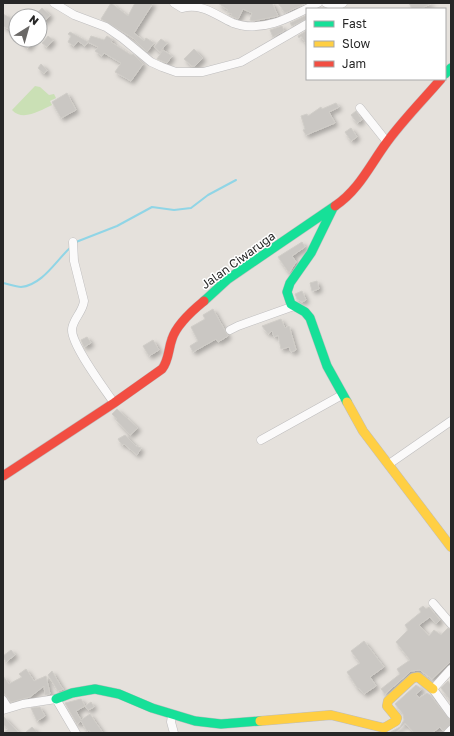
<svg xmlns="http://www.w3.org/2000/svg" width="454" height="736" viewBox="0 0 454 736" font-family="'Golos Text',sans-serif">
<style>
.green{fill:#cae0b5}
.lines{fill:none;stroke-linecap:round;stroke-linejoin:round}
.stream{stroke:#90d5e6;stroke-width:2}
.building{fill:#cac7c3;stroke:#d0cdc8;filter:url(#shadow)}
.street-casing{stroke:#bebdbe;stroke-width:9}
.fast-casing{stroke:#bebdbe;stroke-width:10}
.slow-casing{stroke:#bebdbe;stroke-width:10}
.jam-casing{stroke:#bebdbe;stroke-width:10}
.street{stroke:#fbfafa;stroke-width:8}
.fast{stroke:#16e098;stroke-width:9}
.slow{stroke:#ffcf43;stroke-width:9}
.jam{stroke:#f24e42;stroke-width:9}
.labels{text-anchor:middle;dominant-baseline:central;stroke-width:3;stroke-linejoin:round;paint-order:stroke}
.street-label{font-size:12px;fill:#272727;stroke:#fff}
</style>
<defs>
<filter id="shadow"><feDropShadow dx="3" dy="3" stdDeviation="2" flood-color="#0004"/></filter>
</defs>
<rect width="100%" height="100%" fill="#e5e1dc"/>
<path class="green" d="M35,86L40,87L49,95L54,94L56,98L50,101L52,105C41,110 23,122 12,110Z"/>
<g class="lines">
<path class="stream" d="M76,242L117,226L152,207L174,210L191,208L208,195L236,180
M3,283C8,284 16,287 21,287C43,285 57,259 71,247"/>
</g>
<path class="building" d="M111,3L128,16L135,3H153L134,33L144,41L146,38L154,43L147,52L133,38L101,19Z
M218,3H272L278,16L253,21L250,20L252,13L243,9L238,19L231,16L232,14L227,12L228,10Z
M278,3H306L285,13Z
M409,3H432L420,9H412Z
M42,8L50,15L43,23L40,20V16H34Z
M3,14L16,21L12,31L3,26Z
M307,15V19L292,26L290,23Z
M282,26L284,31L273,37L270,30Z
M306,31L307,33V45L301,36L299,38L298,36Z
M70,32L88,42L91,36L104,40L107,36L113,40L111,42L131,55L133,54L143,64L131,81L115,72L121,63L104,53L102,56L95,51L98,47L88,42L85,46L78,41L74,46L68,42L71,36L68,34Z
M48,36L53,40L47,47L42,43Z
M161,39L167,43L160,52L154,47Z
M19,40H34L28,48Z
M194,49L203,58L195,66H192L184,59Z
M163,50L172,56L167,63L157,59Z
M41,64L47,70L44,74L38,68Z
M67,93L76,110L61,118L52,102Z
M336,103L339,107L329,112L335,123L306,135L303,130L305,129L301,116L307,114L308,116L321,107L322,109Z
M356,111L362,120L357,123L351,115Z
M351,128L357,137L351,141L345,132Z
M302,242L305,247L292,256L296,262L289,273L278,257Z
M317,281L319,289L312,291L310,283Z
M302,291L306,300L302,302L297,299L295,294Z
M213,309L228,336L218,342L216,339L193,352L190,346L198,341L191,327L205,319L203,315Z
M281,319L285,328L289,326L296,350L291,352L289,347L281,349L278,335L274,337L272,331L268,334L262,326Z
M87,337L91,343L84,347L81,340Z
M153,340L159,350L149,356L143,346Z
M117,409L138,428L130,435L116,420L117,419L112,414Z
M125,435L136,446L141,448L137,455L124,444L122,445L118,439Z
M423,606L426,609L429,607L440,620L436,624L430,617L419,625L429,636L434,630L441,635L448,628L451,629V661L432,679L420,670L411,671L385,694L381,689L400,674L397,669L410,660L396,642L408,630L405,625L421,612L419,609Z
M364,641L384,667L370,677L376,686L364,694L359,688L358,689L347,672L360,663L351,651Z
M11,650L15,655L6,662L3,656Z
M26,669L34,681L46,676L50,694L45,695L44,686L30,697L11,702L3,692V676L9,684L22,677L19,674Z
M52,671L62,688L64,689L58,691L48,675Z
M448,681L451,685V701L441,688Z
M416,685L422,689L416,694L419,698L427,693L430,695L451,721V725L443,731L440,727L432,733H414L405,723L395,733H389L400,727L404,720L403,714L395,704Z
M81,699L85,706L76,711L81,720L90,714L103,733H91L89,730L87,731L81,721L77,724L65,703Z
M91,702L94,707L88,710L85,706Z
M40,707L45,716L37,721L31,708Z
M3,716L19,733H3L8,729L3,724Z
M32,727L38,733H25Z"/>
<g class="lines">
<defs>
<path id="street" d="M54,3L74,15L106,27L122,38L151,62L162,67L176,72H203L241,62L307,24
M174,3L182,8C203,3 215,15 233,23C262,34 293,16 318,3
M326,3L336,7
M333,9L343,3
M360,108L387,142
M73,242L74,261L84,301C83,312 72,320 72,330C72,346 104,388 114,403
M230,330L238,326L294,306
M261,440L342,395
M389,464L451,421
M433,603L451,624
M451,669L433,689L451,714
M3,700L8,708
M3,710L23,704L56,699L76,733
M172,715L171,722L174,733
M448,733L451,730"/>
<path id="fast" d="M445,74L451,68
M333,208L311,253L290,283L287,292L291,304L305,312L310,318L327,366L347,402
M204,301L228,279L335,206
M56,699L72,693L95,689L119,694L152,708L195,721L221,724L260,721"/>
<path id="slow" d="M347,402L363,431L451,547
M260,721L331,715L384,728L396,721L397,718L387,706L388,701L413,678L418,677L433,689"/>
<path id="jam" d="M335,206C359,190 370,165 387,142C403,120 423,100 441,79
M3,476L114,403L162,369C169,360 168,350 172,339C176,326 193,310 204,301"/>
</defs>
<use href="#street" class="street-casing"/>
<use href="#fast" class="fast-casing"/>
<use href="#slow" class="slow-casing"/>
<use href="#jam" class="jam-casing"/>
<use href="#street" class="street"/>
<use href="#fast" class="fast"/>
<use href="#slow" class="slow"/>
<use href="#jam" class="jam"/>
</g>
<g class="labels">
<g class="street-label">
<text transform="translate(238 260) rotate(-36)">Jalan Ciwaruga</text>
</g>
</g>
<rect width="454" height="736" fill="none" stroke="#272727" stroke-width="8"/>
<rect x="306" y="8" width="140" height="72" fill="#ffffff" stroke="#a9a9a9"/>
<rect x="314" y="21" width="20" height="6" fill="#16e098" stroke="#a9a9a9"/>
<text x="342" y="28" font-size="12" fill="#272727">Fast</text>
<rect x="314" y="41" width="20" height="6" fill="#ffcf43" stroke="#a9a9a9"/>
<text x="342" y="48" font-size="12" fill="#272727">Slow</text>
<rect x="314" y="61" width="20" height="6" fill="#f24e42" stroke="#a9a9a9"/>
<text x="342" y="68" font-size="12" fill="#272727">Jam</text>
<g transform="translate(28 28) rotate(37)"><circle r="19" fill="#ffffff" stroke="#a9a9a9"/>
<path d="M0-3L7 15L0 10L-7 15Z" fill="#6a6866"/>
<text y="-6" font-size="11" font-weight="bold" text-anchor="middle" fill="#272727">N</text>
</g>
</svg>
